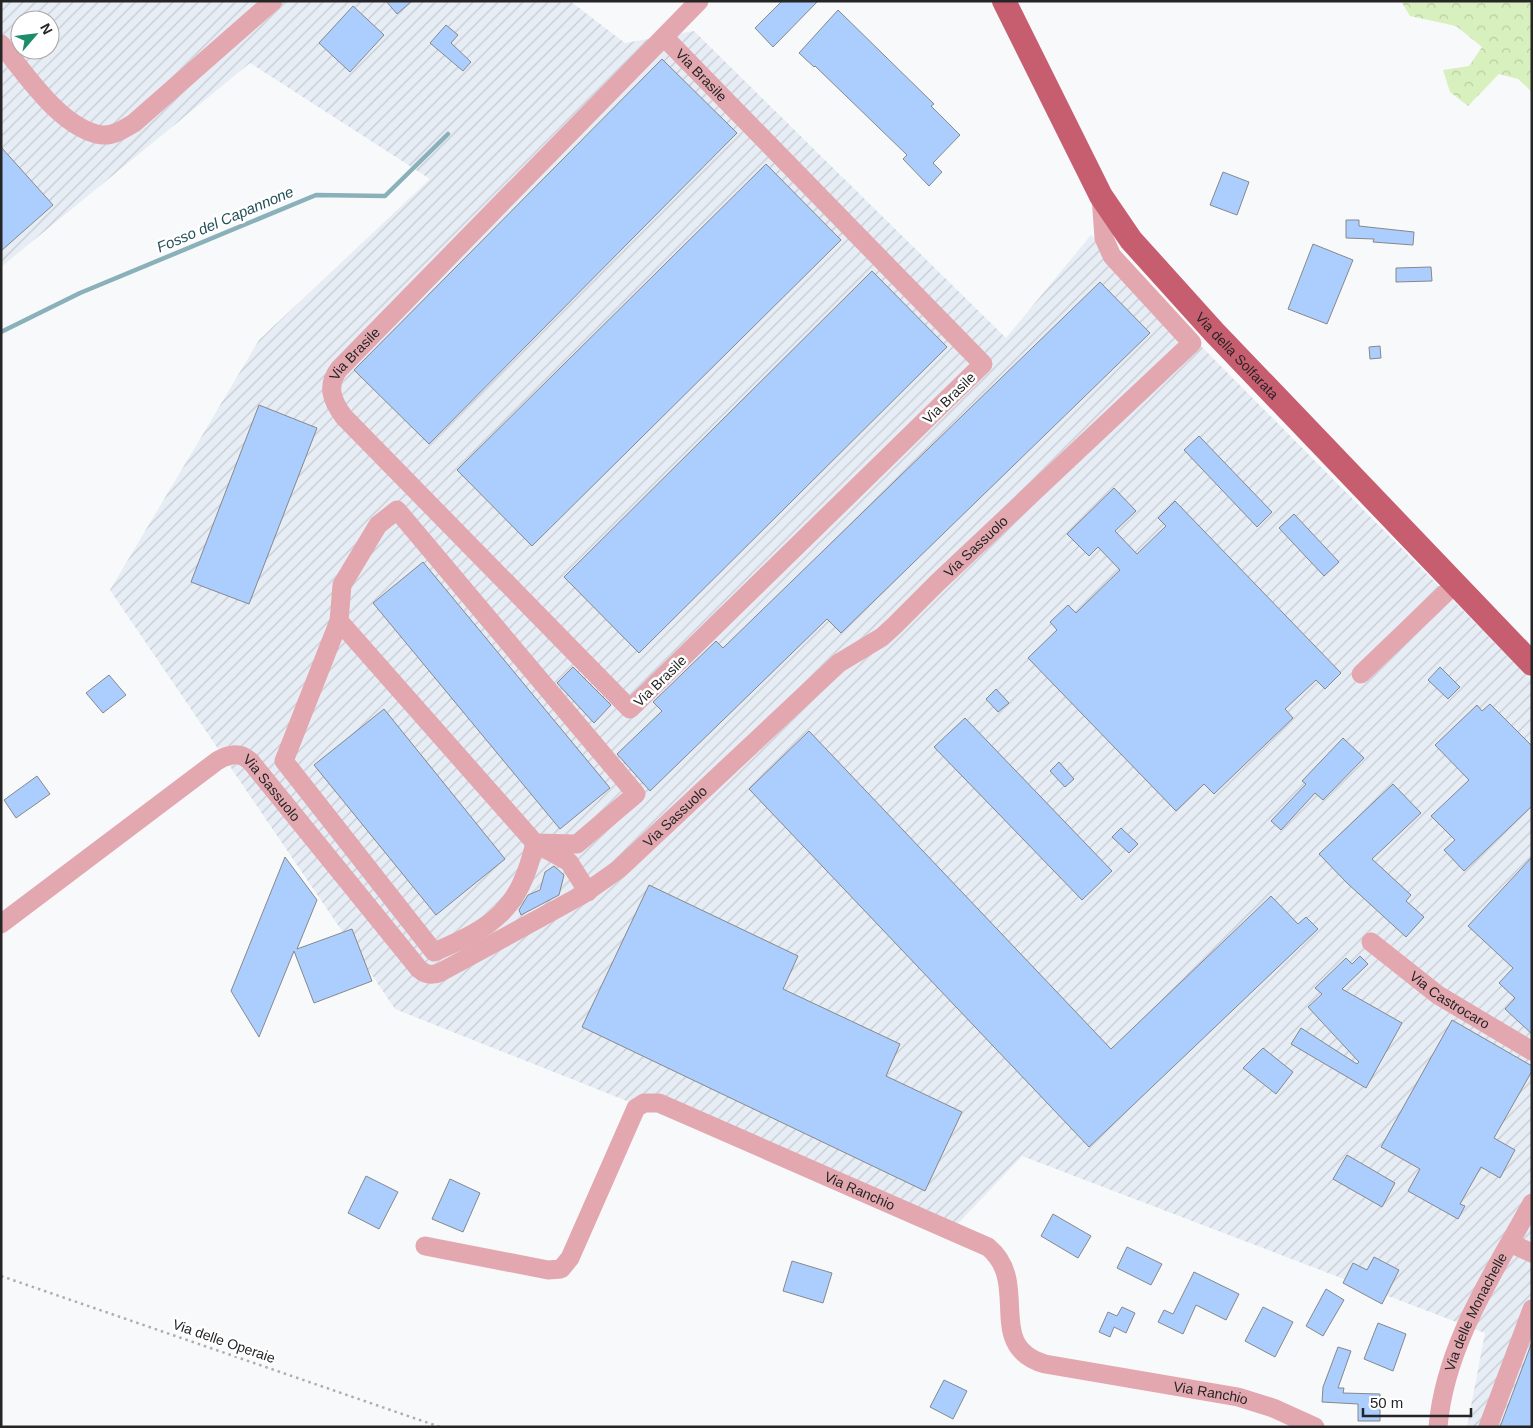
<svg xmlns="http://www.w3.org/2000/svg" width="1533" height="1428" viewBox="0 0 1533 1428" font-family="Helvetica,sans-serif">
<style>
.industrial{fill:url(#industrial-furrows);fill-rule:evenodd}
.forest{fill:url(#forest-crowns)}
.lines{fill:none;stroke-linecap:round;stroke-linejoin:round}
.stream{stroke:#8ab0ba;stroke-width:4.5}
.building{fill:#abcefe;stroke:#87888a}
.path{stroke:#aeaeb0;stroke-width:2.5;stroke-dasharray:2.5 4;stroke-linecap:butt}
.minor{stroke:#e3a7af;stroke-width:19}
.major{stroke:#c75e70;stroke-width:24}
.labels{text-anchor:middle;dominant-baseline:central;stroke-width:5;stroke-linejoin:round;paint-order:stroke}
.street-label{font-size:14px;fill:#252526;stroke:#fff}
.water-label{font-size:15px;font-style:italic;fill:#24505a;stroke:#fff}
</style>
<defs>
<pattern id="industrial-furrows" width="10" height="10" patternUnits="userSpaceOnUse" patternTransform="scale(1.25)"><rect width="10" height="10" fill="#e7edf5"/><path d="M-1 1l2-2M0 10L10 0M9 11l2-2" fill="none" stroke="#c6cbd2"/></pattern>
<pattern id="forest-crowns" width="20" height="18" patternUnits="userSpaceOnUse" patternTransform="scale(1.25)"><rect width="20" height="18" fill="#d8f0be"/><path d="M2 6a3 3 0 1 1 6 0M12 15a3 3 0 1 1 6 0" fill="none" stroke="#b9cea3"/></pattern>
</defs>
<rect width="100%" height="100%" fill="#f8f9fb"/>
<path class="industrial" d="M1,1H570L625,43L694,31L1006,338L1091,235L1532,680V1427H1467L1485,1333L1022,1156L952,1230L395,1009L110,590L259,340L430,179L250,63L1,267ZM20,20H50V50H20Z"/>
<path class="forest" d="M1401,1H1532V92L1518,79L1499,74L1468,106L1450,92L1443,70L1469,66L1482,47L1456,26L1410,16Z"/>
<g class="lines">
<path class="stream" d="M1,332L80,293L316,195L385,196L448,134"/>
</g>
<path class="building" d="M386,1H412L397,14Z
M782,1H818L773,47L755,28Z
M353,6L384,35L350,72L319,43Z
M838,10L934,104L931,106L960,135L933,163L942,172L929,186L903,159L907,155L815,66L814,67L799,53Z
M446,25L458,35L451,43L471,62L463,71L430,43Z
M662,59L737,133L429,444L354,370Z
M1,147L53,205L1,251Z
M766,164L841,240L532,546L457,470Z
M1223,172L1249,182L1237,215L1210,205Z
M1346,220H1359V226L1414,232L1413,245L1373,242L1374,239L1346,238Z
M1313,244L1353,260L1327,324L1288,309Z
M1431,267L1432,281L1396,282V268Z
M872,271L947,347L639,653L564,577Z
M1100,282L1150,333L841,633L827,619L650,791L617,754L662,711L653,702L716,641L723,648Z
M1380,346L1381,358L1370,359L1369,347Z
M259,405L317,428L249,604L191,582Z
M1199,436L1272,512L1257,527L1184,450Z
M1114,488L1136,511L1115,531L1137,554L1166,526L1158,518L1175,501L1341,673L1325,689L1316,680L1285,709L1293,718L1214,794L1204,784L1176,811L1028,658L1057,630L1050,622L1068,605L1076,613L1120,570L1098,547L1089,556L1067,534Z
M1294,514L1339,562L1324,576L1279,528Z
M423,562L610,788L560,829L373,603Z
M573,667L611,705L594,723L557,683Z
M1440,667L1460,687L1448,699L1428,680Z
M109,675L126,695L103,713L86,693Z
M996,689L1009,703L998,712L986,699Z
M1490,704L1532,746V806L1464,871L1444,850L1455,840L1431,816L1469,780L1435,745L1477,705L1482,711Z
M384,709L505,859L436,915L314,765Z
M965,718L1112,871L1082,900L934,747Z
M809,731L1111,1049L1271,896L1298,924L1306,917L1318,929L1089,1147L749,789Z
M1343,738L1364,758L1323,800L1315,793L1281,830L1271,821L1306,784L1302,781Z
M1059,762L1074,779L1065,787L1050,771Z
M37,776L50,794L16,818L4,800Z
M1393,784L1421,813L1372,859L1411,895L1406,901L1424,917L1406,937L1347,883L1319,854Z
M1121,828L1138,844L1129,853L1112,837Z
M285,857L317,900L297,949L352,929L372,981L314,1003L294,951L259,1037L231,991Z
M1532,857V1034L1505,1009L1515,998L1499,983L1513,968L1468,926Z
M554,866L564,875L559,895L521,915L519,910L528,895L540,890L545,872Z
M649,885L798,956L783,989L900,1044L886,1076L962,1112L925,1191L582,1027Z
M1360,956L1368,964L1342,989L1402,1023L1366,1088L1291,1044L1301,1028L1357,1064L1359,1062L1308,1007L1322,994L1315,988L1346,958L1352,964Z
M1452,1020L1532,1066V1071L1494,1138L1515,1150L1500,1178L1481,1167L1460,1204L1465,1206L1458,1219L1408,1191L1420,1169L1381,1147Z
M1263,1048L1293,1072L1276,1094L1243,1068Z
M1347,1155L1395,1183L1382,1207L1333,1179Z
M366,1176L398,1192L379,1229L348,1213Z
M450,1179L480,1193L463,1232L432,1219Z
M1053,1214L1091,1236L1078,1258L1041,1236Z
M1127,1247L1162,1264L1151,1285L1117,1268Z
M1374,1257L1399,1270L1382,1304L1343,1283L1353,1263L1367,1270Z
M792,1261L832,1273L823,1303L783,1291Z
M1194,1272L1239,1294L1226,1320L1196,1305L1183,1334L1158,1322L1164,1310L1173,1314Z
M1326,1289L1344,1300L1323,1336L1306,1326Z
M1122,1307L1135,1313L1126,1333L1114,1327L1110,1337L1099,1332L1108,1312L1117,1316Z
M1263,1307L1293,1322L1275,1357L1245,1341Z
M1378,1323L1406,1334L1393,1371L1364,1359Z
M1532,1342V1427H1500Z
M1338,1347L1351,1351L1338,1388H1344L1343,1393L1380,1394V1421H1358V1404L1322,1402L1323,1387Z
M944,1380L967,1391L953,1419L930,1407Z"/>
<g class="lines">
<path class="path" d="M1,1276L440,1427"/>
<g class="minor">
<path id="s1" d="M665,38L983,364L630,709L344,417C332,401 326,386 339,369L699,1"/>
<path d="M1,44C26,74 61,129 102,135C113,136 124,129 134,123L273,1"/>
<path d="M339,621L535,843C519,910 495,926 434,952L284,761L339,621L342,585L378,525L397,510L636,794L577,844L535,843L569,862L588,892"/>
<path d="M1361,674L1455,584"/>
<path id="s2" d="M1,924L217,761C229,754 240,751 251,762L419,969C426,975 432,976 441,972L582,895L619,869L839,663L882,637L895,625L937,583L1192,343L1112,256L1104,238L1101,196"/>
<path id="s3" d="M1371,942L1438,995L1532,1051"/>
<path d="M1510,1243L1532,1253"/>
<path id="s4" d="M425,1246L548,1270L561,1269L570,1258L636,1108L644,1103H659L988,1247C1032,1283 983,1346 1045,1364L1238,1397L1273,1408L1315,1427"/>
<path id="s5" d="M1438,1427C1445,1345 1493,1274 1532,1203"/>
<path d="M1488,1427L1532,1309"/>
</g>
<path class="major" id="s6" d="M1004,1L1101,196L1131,240L1214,332L1532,664"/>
</g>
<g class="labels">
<g class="street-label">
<text stroke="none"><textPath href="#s1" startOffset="52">Via Brasile</textPath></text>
<text stroke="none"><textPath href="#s6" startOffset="428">Via della Solfarata</textPath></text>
<text stroke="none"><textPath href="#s1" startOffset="1432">Via Brasile</textPath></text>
<text transform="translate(949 398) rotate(-44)">Via Brasile</text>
<text stroke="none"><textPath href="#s2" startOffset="1286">Via Sassuolo</textPath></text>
<text transform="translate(660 681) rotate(-44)">Via Brasile</text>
<text stroke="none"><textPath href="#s2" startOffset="341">Via Sassuolo</textPath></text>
<text stroke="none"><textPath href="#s2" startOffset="881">Via Sassuolo</textPath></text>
<text stroke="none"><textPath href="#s3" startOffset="98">Via Castrocaro</textPath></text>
<text stroke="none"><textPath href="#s4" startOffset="560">Via Ranchio</textPath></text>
<text stroke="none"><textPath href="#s5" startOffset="122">Via delle Monachelle</textPath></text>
<text transform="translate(224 1341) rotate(19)">Via delle Operaie</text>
<text stroke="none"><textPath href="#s4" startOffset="1008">Via Ranchio</textPath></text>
</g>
<g class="water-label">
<text transform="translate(225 219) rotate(-23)">Fosso del Capannone</text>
</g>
</g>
<rect width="1533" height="1428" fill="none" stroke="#252526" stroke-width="5"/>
<g transform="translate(35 35) rotate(62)"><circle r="24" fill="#ffffff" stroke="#a8a8a8"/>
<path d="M0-4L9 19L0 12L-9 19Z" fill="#1c8c6b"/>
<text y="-8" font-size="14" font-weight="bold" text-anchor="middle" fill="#252526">N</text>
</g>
<path d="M1363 1408v8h108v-8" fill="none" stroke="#252526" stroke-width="2.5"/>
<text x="1370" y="1408" font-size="15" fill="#252526" stroke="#ffffff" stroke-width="4" paint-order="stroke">50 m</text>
</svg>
